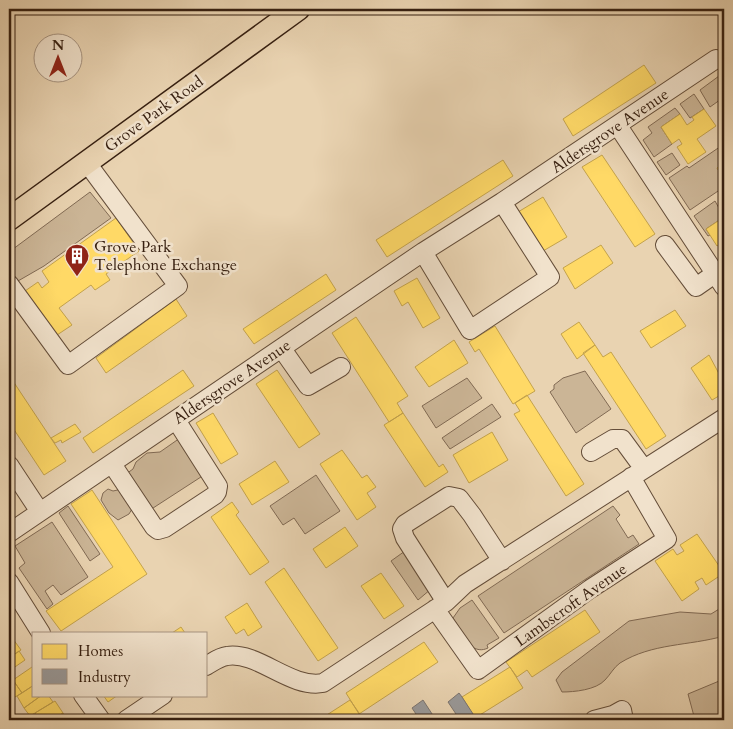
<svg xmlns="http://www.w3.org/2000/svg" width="733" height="729" viewBox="0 0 733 729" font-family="Cardo,serif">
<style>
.green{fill:#cbb596;stroke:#816a54}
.homes{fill:#ffd966;stroke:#c3a24c}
.industry{fill:#999;stroke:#7c7570}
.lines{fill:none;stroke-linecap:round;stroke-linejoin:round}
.minor-casing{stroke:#644d39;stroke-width:20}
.major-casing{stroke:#372011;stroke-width:25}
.minor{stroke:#f1e2cc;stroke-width:18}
.major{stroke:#e9d3b1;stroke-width:22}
.labels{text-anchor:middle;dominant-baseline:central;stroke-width:5;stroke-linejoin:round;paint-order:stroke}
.street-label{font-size:16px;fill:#372011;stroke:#f1e2cc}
.poi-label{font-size:16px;fill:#372011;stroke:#f1e2cc;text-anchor:start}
</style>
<rect width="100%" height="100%" fill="#e9d3b1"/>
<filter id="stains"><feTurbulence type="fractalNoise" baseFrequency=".004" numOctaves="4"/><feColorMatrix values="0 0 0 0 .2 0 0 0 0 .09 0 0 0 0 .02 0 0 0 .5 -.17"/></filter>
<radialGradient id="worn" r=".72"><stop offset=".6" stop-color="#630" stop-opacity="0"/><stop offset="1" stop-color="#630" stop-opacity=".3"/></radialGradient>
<path class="green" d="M719,76L724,83V97L710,107L700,90Z
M694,94L704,109L690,118L680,104Z
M675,108L680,114L661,127L672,144L654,157L643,140L652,133L648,127Z
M724,144V163L717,168L724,178V187L690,210L669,178L687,166L689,168Z
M672,153L680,165L666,175L657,162Z
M90,192L111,218L44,266L18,281L9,269V252Z
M715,201L724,217L706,229L710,235L708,236L694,216Z
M585,371L611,409L576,433L550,392L554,389V385L563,378Z
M467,378L482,398L436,428L422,406Z
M492,404L501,417L450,449L442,438Z
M180,438L204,475L150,510L126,474L133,469L136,462L147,453L160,452Z
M316,475L340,511L305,534L294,518L283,525L270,506Z
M108,489L113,491L122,489L132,509L129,514L118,520L109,513L101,500L103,493Z
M68,506L100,554L90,561L59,513Z
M613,506L620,515L616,519L628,538L633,535L639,544L504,633L478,596Z
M52,522L88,577L61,595L53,585L45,591L53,604L47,609L19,568L25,563L15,546Z
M405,551L431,589L418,600L391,561Z
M472,600L499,638L487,645L488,648C482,651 476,650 471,646L453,618L460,608Z
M724,606V636C689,646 652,643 620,663C614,667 610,675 605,680C596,690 574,692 562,692L556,680L562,672L629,621L680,612L711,614Z
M724,679V720H695L688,694Z"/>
<path class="homes" d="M644,65L656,83L573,136L563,119Z
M704,109L716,126L697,139L706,152L688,164L677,147L682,144L679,139L672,144L661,127L680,114L687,125L694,120L692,117Z
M602,155L655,234L635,247L582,167Z
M503,160L513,176L387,257L376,240Z
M724,163V178L717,168Z
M543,197L567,237L543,251L518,212Z
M724,217V241L717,246L706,229Z
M116,218L139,251L106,274L110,280L95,290L91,285L59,308L72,325L57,335L25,291L38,282L42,288L49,282L42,271Z
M601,245L613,263L575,289L563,268Z
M326,274L336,290L254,344L243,329Z
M417,278L440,318L423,328L408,302L402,306L394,291Z
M176,299L187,316L106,373L96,358Z
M675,310L686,326L651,348L640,331Z
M356,317L408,396L397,403L403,413L389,422L332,333Z
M579,322L595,345L577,359L561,334Z
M495,326L535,391L513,404L479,349L475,352L469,342Z
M454,340L468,363L429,387L415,367Z
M595,345L603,357L611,352L666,436L646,449L583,353Z
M709,355L724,383V393L712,400L691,368Z
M183,370L194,386L93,453L83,438Z
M277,370L320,434L299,448L256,384Z
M9,375L66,461L44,475L9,422Z
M527,395L584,484L566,496L514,414L520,411L515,403Z
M213,413L238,454L221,464L196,423Z
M403,413L439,467L443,464L448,472L425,487L384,425Z
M75,424L81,432L62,443L61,440L55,443L51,438Z
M492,432L508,460L469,483L453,455Z
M342,450L362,478L367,475L376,487L367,493L376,507L357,520L320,464Z
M275,461L289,482L252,505L239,484Z
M92,490L147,574L61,631L46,611L113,567L71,504Z
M232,502L239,512L236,515L269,562L250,575L211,517Z
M345,527L358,546L326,568L313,549Z
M697,534L724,573L706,585L702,578L695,582L699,589L682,601L655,561L673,549L677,555L684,551L680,545Z
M284,568L338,648L318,661L265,582Z
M381,573L404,606L384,619L361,586Z
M247,603L262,627L248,636L244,629L236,634L225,617Z
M585,610L600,632L532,677L527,670L517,677L506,662Z
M181,627L185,633H172Z
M13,639L21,650L9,658V642Z
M424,642L438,662L359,714L346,693Z
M19,651L25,660L9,671V658Z
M32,667L34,670V685L22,693L13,680Z
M510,667L523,688L475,718L462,697Z
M13,680L22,693L15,697L9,687V682Z
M34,685V695H42L24,708L17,696Z
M42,695H48L53,702L30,716L24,708Z
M103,695H118L108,702Z
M350,700L364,720H319Z
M55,701L63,713L53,720H40L35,713Z
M63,713L67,720H53Z"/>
<path class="industry" d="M459,693L462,697L477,720H460L448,702Z
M423,700L436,720H420L412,708Z"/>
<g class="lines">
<defs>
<path id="minor" d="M618,126L724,287
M665,245L696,287L716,273
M423,252L470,330L550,277L502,202
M9,284L68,365L178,286L87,163
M282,349L308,386L341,367
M591,452L613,439H622L644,469
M112,464L154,527L158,530L165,528L215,495L217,492L218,486L176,420
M9,465L40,512
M9,533L423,252L502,202L716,59
M9,582L41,633
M446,602L405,538L402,529L405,524L449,496L459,498L472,515L502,561
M435,609L478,670L590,589L667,539L631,477
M206,666C213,662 219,657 227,656C258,651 290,689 323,683L446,602L465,584L724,418
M83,695L101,720
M126,720L163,695
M594,720L613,715L622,710L624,720"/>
<path id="major" d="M9,219L298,9"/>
</defs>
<use href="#minor" class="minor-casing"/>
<use href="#major" class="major-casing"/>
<use href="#minor" class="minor"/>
<use href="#major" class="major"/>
</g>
<defs>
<symbol id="building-pin" viewBox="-11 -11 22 30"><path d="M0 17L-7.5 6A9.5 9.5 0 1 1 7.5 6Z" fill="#8f2418" stroke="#f1e2cc"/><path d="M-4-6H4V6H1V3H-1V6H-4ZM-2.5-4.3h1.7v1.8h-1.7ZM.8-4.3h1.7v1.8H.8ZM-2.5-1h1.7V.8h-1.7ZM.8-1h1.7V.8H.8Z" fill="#fff"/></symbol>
</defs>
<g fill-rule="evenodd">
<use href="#building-pin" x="63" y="242" width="28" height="38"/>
</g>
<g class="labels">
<g class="street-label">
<text transform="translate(154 114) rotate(-36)">Grove Park Road</text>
<text transform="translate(610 131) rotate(-34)">Aldersgrove Avenue</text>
<text transform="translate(232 382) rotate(-34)">Aldersgrove Avenue</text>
<text transform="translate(571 605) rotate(-35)">Lambscroft Avenue</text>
</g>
<g class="poi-label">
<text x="94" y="247">Grove Park<tspan x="94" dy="18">Telephone Exchange</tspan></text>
</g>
</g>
<rect width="733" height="729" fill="none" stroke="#e9d3b1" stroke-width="30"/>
<rect x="10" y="10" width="713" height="709" fill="none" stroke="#372011" stroke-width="2.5"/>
<rect x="15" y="15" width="703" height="699" fill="none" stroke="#372011"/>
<rect x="32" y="632" width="175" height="65" fill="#f1e2cc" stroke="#a79481"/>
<rect x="42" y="644" width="25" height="15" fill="#ffd966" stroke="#a79481"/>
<text x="78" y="656" font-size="15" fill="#372011">Homes</text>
<rect x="42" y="669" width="25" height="15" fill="#999999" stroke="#a79481"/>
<text x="78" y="682" font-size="15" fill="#372011">Industry</text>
<g transform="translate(58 58)"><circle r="24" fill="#f1e2cc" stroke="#a79481"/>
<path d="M0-4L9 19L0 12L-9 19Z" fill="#8f2418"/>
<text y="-8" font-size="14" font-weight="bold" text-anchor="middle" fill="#372011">N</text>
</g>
<rect width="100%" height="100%" filter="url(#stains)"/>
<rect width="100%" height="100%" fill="url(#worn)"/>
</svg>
